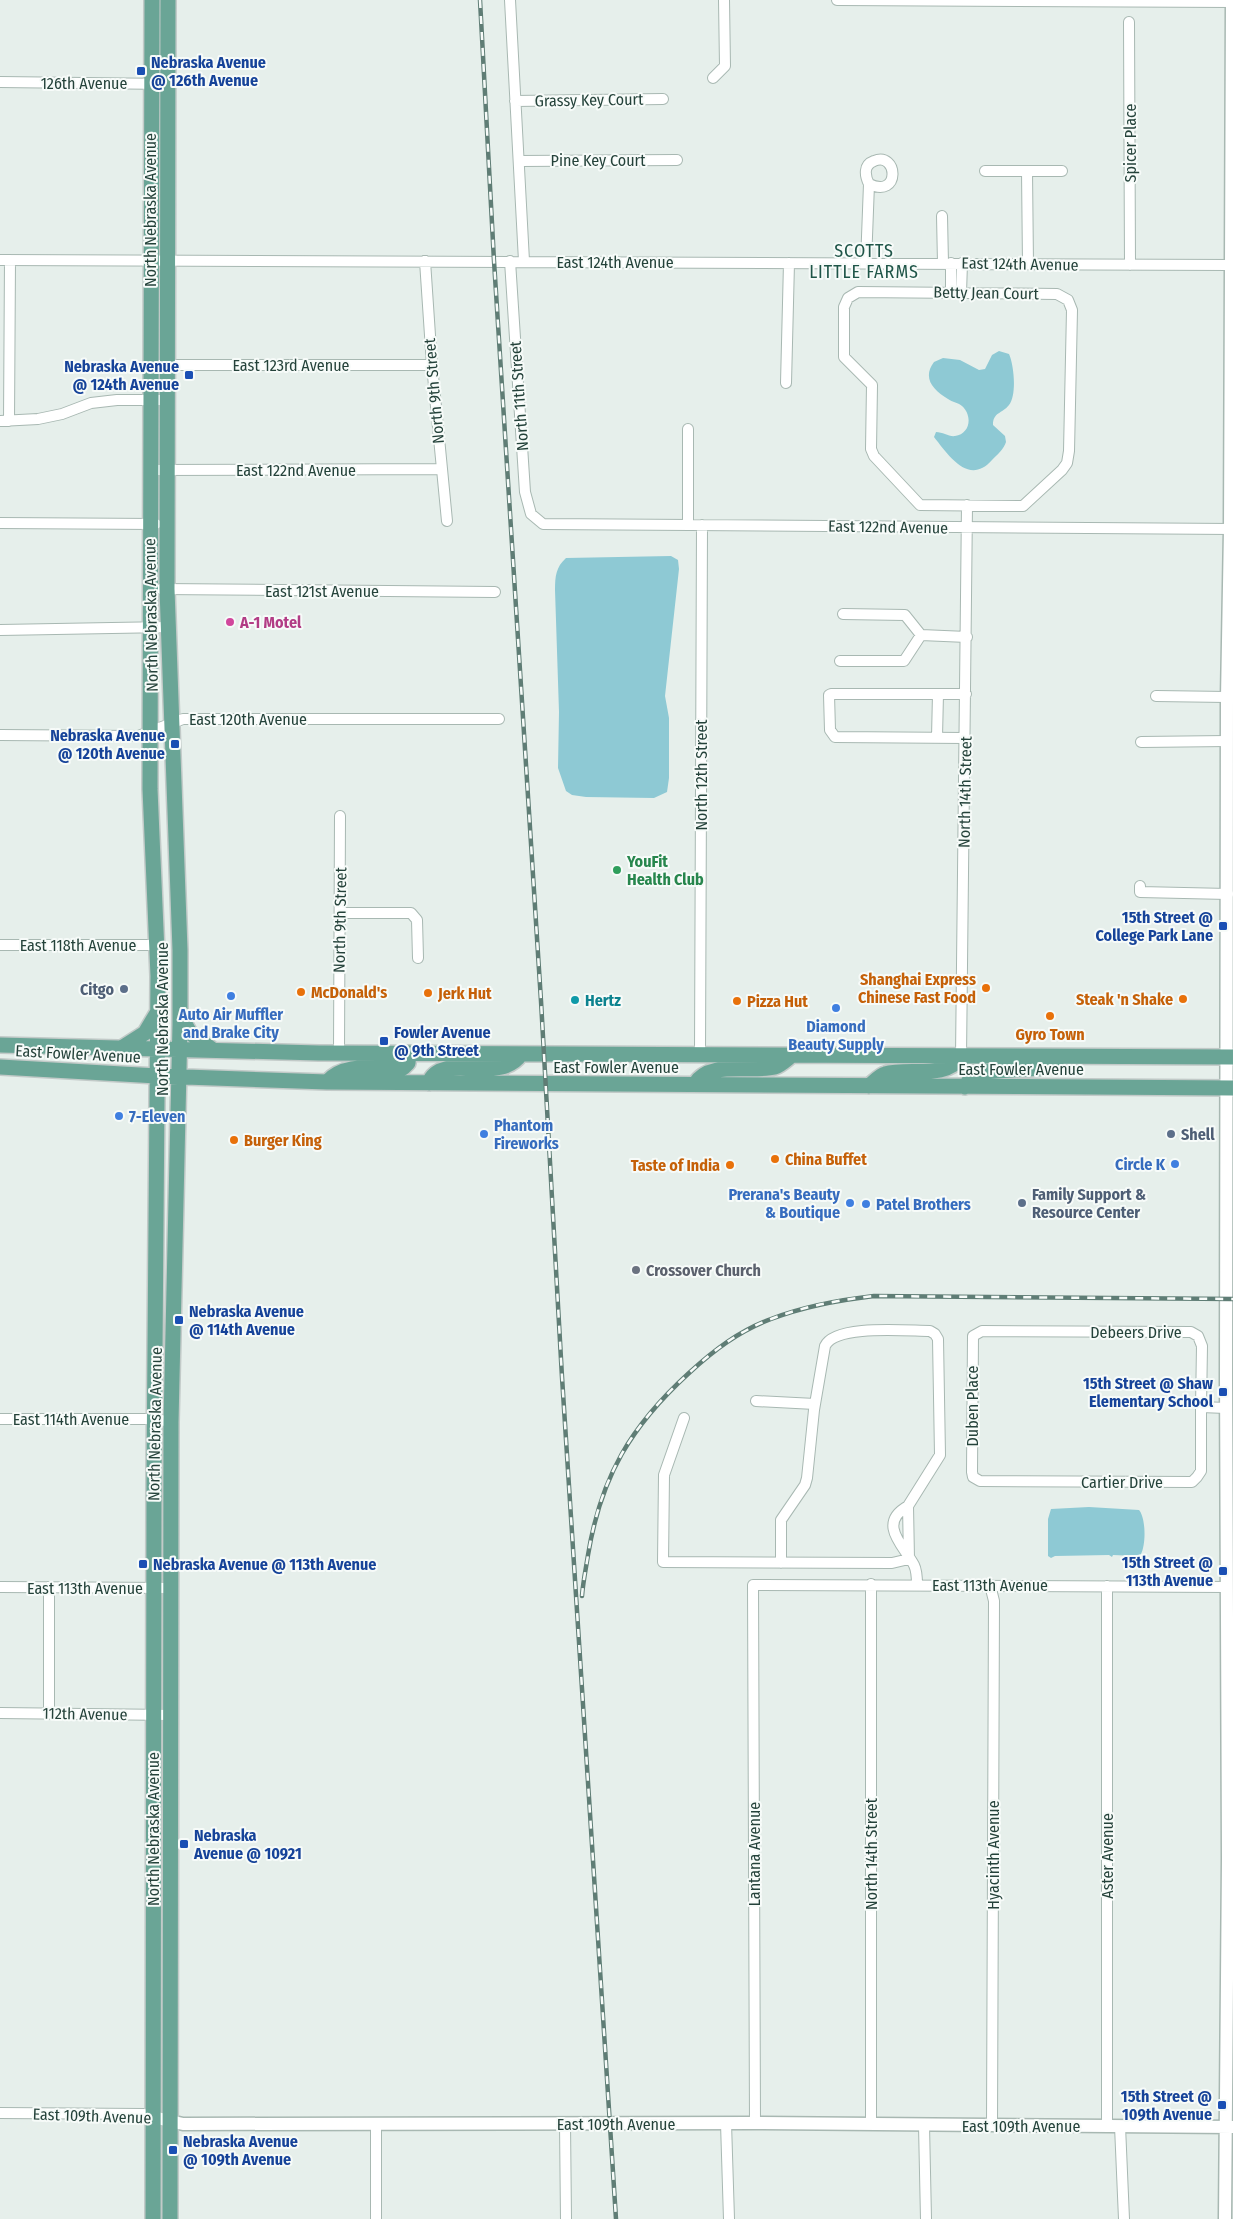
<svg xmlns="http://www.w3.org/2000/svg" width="1233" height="2219" viewBox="0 0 1233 2219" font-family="'Fira Sans Condensed',sans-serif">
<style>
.water{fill:#8ec9d4}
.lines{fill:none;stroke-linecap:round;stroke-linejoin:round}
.minor-casing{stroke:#a8b8b2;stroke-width:12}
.tertiary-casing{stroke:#a8b8b2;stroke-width:15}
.primary-casing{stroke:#c2cac8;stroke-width:18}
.minor{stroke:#fff;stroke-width:10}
.tertiary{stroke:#fff;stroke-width:12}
.primary{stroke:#6aa596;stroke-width:15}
.rail-casing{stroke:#5f7d75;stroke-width:4.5}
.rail{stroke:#f7fbf9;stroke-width:2.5;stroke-dasharray:8;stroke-linecap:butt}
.transit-dot{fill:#1a4fb4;stroke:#f7fbf9;stroke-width:2}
.hotel-dot{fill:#d1479c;stroke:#f7fbf9;stroke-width:2}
.leisure-dot{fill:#2e9e5b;stroke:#f7fbf9;stroke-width:2}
.food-dot{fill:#e8710a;stroke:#f7fbf9;stroke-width:2}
.service-dot{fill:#5c6f8a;stroke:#f7fbf9;stroke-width:2}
.shop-dot{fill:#3f7fe0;stroke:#f7fbf9;stroke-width:2}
.culture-dot{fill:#0f9aa8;stroke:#f7fbf9;stroke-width:2}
.worship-dot{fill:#6b7280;stroke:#f7fbf9;stroke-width:2}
.labels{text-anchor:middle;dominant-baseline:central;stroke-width:4;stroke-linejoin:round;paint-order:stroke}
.transit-label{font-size:16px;font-weight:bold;fill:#164399;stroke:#f7fbf9;text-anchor:start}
.street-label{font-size:16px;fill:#24423a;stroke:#f7fbf9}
.hotel-label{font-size:16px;font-weight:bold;fill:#b23c85;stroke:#f7fbf9;text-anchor:start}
.leisure-label{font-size:16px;font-weight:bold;fill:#27864d;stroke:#f7fbf9;text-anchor:start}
.food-label{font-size:16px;font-weight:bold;fill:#c56008;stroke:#f7fbf9;text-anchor:start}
.service-label{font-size:16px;font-weight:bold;fill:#4e5e75;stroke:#f7fbf9;text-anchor:start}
.culture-label{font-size:16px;font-weight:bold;fill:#0d838f;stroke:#f7fbf9;text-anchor:start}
.shop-label{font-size:16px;font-weight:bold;fill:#366cbe;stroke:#f7fbf9;text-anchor:start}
.worship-label{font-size:16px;font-weight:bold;fill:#5b616d;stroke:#f7fbf9;text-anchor:start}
.neighbourhood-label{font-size:18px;letter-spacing:1px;fill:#1f5548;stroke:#f7fbf9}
</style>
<rect width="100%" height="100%" fill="#e6efeb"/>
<path class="water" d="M999,351L1009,354C1014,365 1017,395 1009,405C1002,414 993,412 993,425L1005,436L1006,442C1004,449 997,455 992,460C969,486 949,456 934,437L936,432C943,432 949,437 955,436C970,434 973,416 962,406C959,403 952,402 948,399C933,390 922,378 934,362L943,358L960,360L979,370L985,369L992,355Z
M671,556L678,560L679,569L665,696L669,718V778L667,792L654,798L586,797L572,795L566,791L558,768L559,712L555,590C555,576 556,567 566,558Z
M1089,1507L1139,1510C1146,1518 1146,1545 1141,1554L1136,1556L1113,1555L1112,1557L1109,1555L1055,1556L1051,1558L1048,1556V1519L1051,1509Z"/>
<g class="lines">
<defs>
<path id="minor" d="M510,0L524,261
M837,0L1233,2
M1129,22L1130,265
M713,78L725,66L724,0
M0,82L168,84
M515,101L663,99
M520,161L677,160
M985,171H1062
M1027,171L1028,264
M942,216L943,263
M0,260L1231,265
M425,261L432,365L447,521
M510,261L525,492L531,514L543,524L1233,529
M866,263L869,184C865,176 863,165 874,161C898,151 901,199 869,184
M951,263V292
M858,292L1057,294L1068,300L1072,310L1069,451L1067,463L1062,470L1023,506L920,505L874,456L871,449L872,385L844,357V307L848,298Z
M961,293L962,263
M151,365H432
M786,383L789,263
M0,421L38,419L62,414L91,403L117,400H167
M9,421L10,260
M688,429V525
M152,470L440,469
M0,523L156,524
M161,589L495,592
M843,614L905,615L921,635L967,637
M0,630L168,627
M840,661H904L921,635
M1156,696L1227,697
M0,735L138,736L183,719H499
M937,737L938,694
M965,738L835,737L830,730L829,695L831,694H966
M1141,742L1227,741
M1140,886V892L1228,894
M340,913H411L417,920L418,958
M0,945H157
M339,1053L340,816
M700,1055L702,525
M961,1057L967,505
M756,1401L815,1404
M1201,1407V1471L1197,1477L1192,1482L980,1481L973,1477L972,1472L973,1336L982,1331L1191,1332L1198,1336L1202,1346L1201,1407L1226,1408
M684,1418L664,1475L663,1562L892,1563L909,1559
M0,1419H155L171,1422
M908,1506C876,1524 905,1547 914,1565C917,1571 917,1578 917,1585
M781,1563V1520L805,1485L807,1478L814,1410L825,1346C835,1324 907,1331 930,1331L935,1334L938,1339L940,1455L908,1506L909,1559
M871,1584V2124
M990,1585L994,1601L992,2126
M0,1587L171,1588
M49,1587V1713
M0,1713L170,1715
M0,2113L144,2114L153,2117
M376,2123V2219
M726,2123L729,2219
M755,2123L753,1585L1227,1587
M565,2124L566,2219
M924,2125L926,2219
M1107,2126V1586
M1120,2126L1124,2219"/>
<path id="tertiary" d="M153,2117L183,2124L755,2123L1233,2127
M1225,2219L1228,1858L1226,1378L1227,697L1230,529L1232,0"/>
<path id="primary" d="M152,0L150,789L158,976L154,1472L153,2219
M168,0L167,589L180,950V1025L171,1422L170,2219
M180,1015L190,1033L213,1050
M0,1045L319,1053L1233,1057
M123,1047L145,1033L157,1013
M0,1067L157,1076L327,1082L1233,1088
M327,1082C346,1061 378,1070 403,1068L408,1063L409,1053
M429,1083C441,1050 500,1086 521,1054
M695,1084C709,1060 750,1073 775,1067C781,1065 786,1060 791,1056
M869,1086C874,1082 880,1075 885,1074C909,1067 945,1080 961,1057
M965,1087L971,1078L983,1072L1041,1068L1050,1066L1060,1057"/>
</defs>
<use href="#minor" class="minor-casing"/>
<use href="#tertiary" class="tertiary-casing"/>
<use href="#primary" class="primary-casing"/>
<use href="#minor" class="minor"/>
<use href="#tertiary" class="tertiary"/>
<use href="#primary" class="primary"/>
<defs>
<path id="rail" d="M480,0L494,261L541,1001L562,1377L616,2219
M582,1596C583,1582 586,1568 588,1555C601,1476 631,1426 689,1373C714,1350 739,1331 771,1319C805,1306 839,1300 874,1296L1233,1299"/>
</defs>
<use href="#rail" class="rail-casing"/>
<use href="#rail" class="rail"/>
</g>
<g class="transit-dot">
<rect x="136" y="66" width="10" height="10" rx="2.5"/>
<rect x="184" y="370" width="10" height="10" rx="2.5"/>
<rect x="170" y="739" width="10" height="10" rx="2.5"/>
<rect x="1218" y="921" width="10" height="10" rx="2.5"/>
<rect x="379" y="1036" width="10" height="10" rx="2.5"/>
<rect x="174" y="1315" width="10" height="10" rx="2.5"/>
<rect x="1218" y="1387" width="10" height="10" rx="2.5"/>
<rect x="138" y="1559" width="10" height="10" rx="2.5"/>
<rect x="1218" y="1566" width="10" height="10" rx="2.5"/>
<rect x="179" y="1839" width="10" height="10" rx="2.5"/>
<rect x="1217" y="2100" width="10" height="10" rx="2.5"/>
<rect x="168" y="2145" width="10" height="10" rx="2.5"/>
</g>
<circle class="hotel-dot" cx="230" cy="622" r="5"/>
<circle class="leisure-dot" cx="617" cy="870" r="5"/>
<g class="food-dot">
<circle cx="986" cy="988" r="5"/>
<circle cx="301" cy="992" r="5"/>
<circle cx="428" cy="993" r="5"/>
<circle cx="1183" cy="999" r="5"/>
<circle cx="737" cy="1001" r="5"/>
<circle cx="1050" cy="1016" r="5"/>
<circle cx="234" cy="1140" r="5"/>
<circle cx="775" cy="1159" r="5"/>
<circle cx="730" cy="1165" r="5"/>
</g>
<g class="service-dot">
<circle cx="124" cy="989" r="5"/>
<circle cx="1171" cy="1134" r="5"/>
<circle cx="1022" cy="1203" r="5"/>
</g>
<g class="shop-dot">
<circle cx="231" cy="996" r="5"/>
<circle cx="836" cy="1008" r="5"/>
<circle cx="119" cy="1116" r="5"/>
<circle cx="484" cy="1134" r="5"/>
<circle cx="1175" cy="1164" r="5"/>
<circle cx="850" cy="1203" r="5"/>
<circle cx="866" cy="1204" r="5"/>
</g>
<circle class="culture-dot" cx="575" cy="1000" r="5"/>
<circle class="worship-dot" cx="636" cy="1270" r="5"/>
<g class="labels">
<g class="transit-label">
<text x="151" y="62">Nebraska Avenue<tspan x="151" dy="18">@ 126th Avenue</tspan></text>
<text x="179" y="366" text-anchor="end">Nebraska Avenue<tspan x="179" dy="18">@ 124th Avenue</tspan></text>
<text x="165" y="735" text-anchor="end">Nebraska Avenue<tspan x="165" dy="18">@ 120th Avenue</tspan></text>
<text x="1213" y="917" text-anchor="end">15th Street @<tspan x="1213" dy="18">College Park Lane</tspan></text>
<text x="394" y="1032">Fowler Avenue<tspan x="394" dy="18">@ 9th Street</tspan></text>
<text x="189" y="1311">Nebraska Avenue<tspan x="189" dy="18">@ 114th Avenue</tspan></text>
<text x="1213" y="1383" text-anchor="end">15th Street @ Shaw<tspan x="1213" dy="18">Elementary School</tspan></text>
<text x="1213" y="1562" text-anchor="end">15th Street @<tspan x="1213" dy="18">113th Avenue</tspan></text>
<text x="153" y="1564">Nebraska Avenue @ 113th Avenue</text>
<text x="194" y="1835">Nebraska<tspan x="194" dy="18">Avenue @ 10921</tspan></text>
<text x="1212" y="2096" text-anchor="end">15th Street @<tspan x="1212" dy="18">109th Avenue</tspan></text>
<text x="183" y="2141">Nebraska Avenue<tspan x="183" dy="18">@ 109th Avenue</tspan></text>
</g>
<g class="street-label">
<text x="84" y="83">126th Avenue</text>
<text transform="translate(589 100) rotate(-1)">Grassy Key Court</text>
<text transform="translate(1130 143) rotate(-90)">Spicer Place</text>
<text x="598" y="160">Pine Key Court</text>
<text transform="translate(150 210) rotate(-90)">North Nebraska Avenue</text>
<text x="615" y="262">East 124th Avenue</text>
<text transform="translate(1020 264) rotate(1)">East 124th Avenue</text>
<text transform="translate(986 293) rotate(1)">Betty Jean Court</text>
<text x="291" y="365">East 123rd Avenue</text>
<text transform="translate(434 391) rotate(-95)">North 9th Street</text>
<text transform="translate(519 396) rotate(-94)">North 11th Street</text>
<text x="296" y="470">East 122nd Avenue</text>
<text transform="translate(888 527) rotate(1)">East 122nd Avenue</text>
<text x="322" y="591">East 121st Avenue</text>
<text transform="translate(151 615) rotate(-91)">North Nebraska Avenue</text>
<text x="248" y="719">East 120th Avenue</text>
<text transform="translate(701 775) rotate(-90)">North 12th Street</text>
<text transform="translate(965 792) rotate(-89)">North 14th Street</text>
<text transform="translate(340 920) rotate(-89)">North 9th Street</text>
<text x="78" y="945">East 118th Avenue</text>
<text transform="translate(162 1019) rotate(-90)">North Nebraska Avenue</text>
<text transform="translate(78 1054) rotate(3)">East Fowler Avenue</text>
<text x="616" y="1067">East Fowler Avenue</text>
<text x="1021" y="1069">East Fowler Avenue</text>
<text x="1136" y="1332">Debeers Drive</text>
<text transform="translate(972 1406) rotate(-90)">Duben Place</text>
<text x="71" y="1419">East 114th Avenue</text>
<text transform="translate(155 1424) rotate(-89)">North Nebraska Avenue</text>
<text x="1122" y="1482">Cartier Drive</text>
<text x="990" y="1585">East 113th Avenue</text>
<text x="85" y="1588">East 113th Avenue</text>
<text transform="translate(85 1714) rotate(1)">112th Avenue</text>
<text transform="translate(153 1829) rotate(-90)">North Nebraska Avenue</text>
<text transform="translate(754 1854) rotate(-90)">Lantana Avenue</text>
<text transform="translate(871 1854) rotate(-90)">North 14th Street</text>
<text transform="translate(993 1855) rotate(-90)">Hyacinth Avenue</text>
<text transform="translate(1107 1856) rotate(-90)">Aster Avenue</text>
<text transform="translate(92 2116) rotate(2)">East 109th Avenue</text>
<text x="616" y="2124">East 109th Avenue</text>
<text x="1021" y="2126">East 109th Avenue</text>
</g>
<g class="hotel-label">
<text x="240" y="622">A-1 Motel</text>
</g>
<g class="leisure-label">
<text x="627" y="861">YouFit<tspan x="627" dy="18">Health Club</tspan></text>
</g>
<g class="food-label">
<text x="976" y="979" text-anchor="end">Shanghai Express<tspan x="976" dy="18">Chinese Fast Food</tspan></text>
<text x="311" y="992">McDonald's</text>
<text x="438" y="993">Jerk Hut</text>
<text x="1173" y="999" text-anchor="end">Steak 'n Shake</text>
<text x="747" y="1001">Pizza Hut</text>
<text x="1050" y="1034" text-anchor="middle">Gyro Town</text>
<text x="244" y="1140">Burger King</text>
<text x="785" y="1159">China Buffet</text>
<text x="720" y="1165" text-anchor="end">Taste of India</text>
</g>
<g class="service-label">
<text x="114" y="989" text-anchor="end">Citgo</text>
<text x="1181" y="1134">Shell</text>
<text x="1032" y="1194">Family Support &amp;<tspan x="1032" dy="18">Resource Center</tspan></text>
</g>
<g class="culture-label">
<text x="585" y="1000">Hertz</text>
</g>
<g class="shop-label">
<text x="231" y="1014" text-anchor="middle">Auto Air Muffler<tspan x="231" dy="18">and Brake City</tspan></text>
<text x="836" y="1026" text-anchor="middle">Diamond<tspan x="836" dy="18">Beauty Supply</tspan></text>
<text x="129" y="1116">7-Eleven</text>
<text x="494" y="1125">Phantom<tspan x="494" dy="18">Fireworks</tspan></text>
<text x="1165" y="1164" text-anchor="end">Circle K</text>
<text x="840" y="1194" text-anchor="end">Prerana's Beauty<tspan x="840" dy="18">&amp; Boutique</tspan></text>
<text x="876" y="1204">Patel Brothers</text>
</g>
<g class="worship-label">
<text x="646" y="1270">Crossover Church</text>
</g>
<g class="neighbourhood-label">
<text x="864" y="251">SCOTTS<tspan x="864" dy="21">LITTLE FARMS</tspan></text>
</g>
</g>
</svg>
